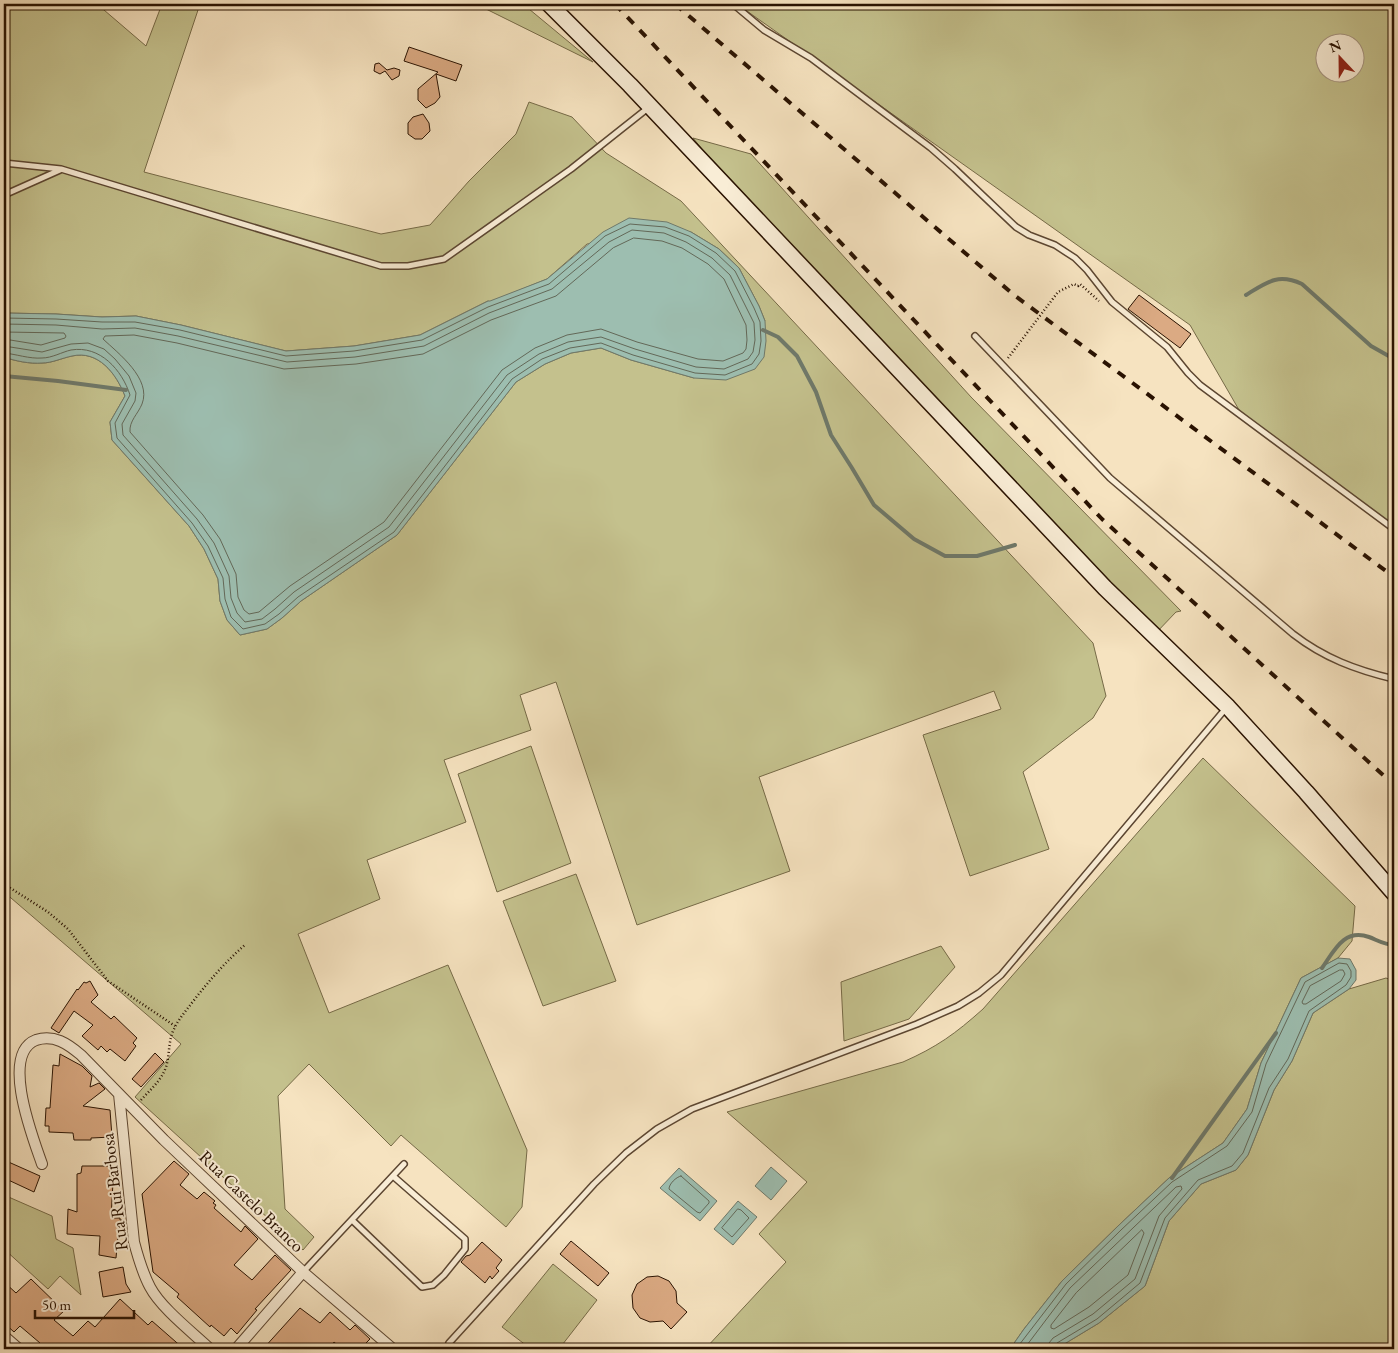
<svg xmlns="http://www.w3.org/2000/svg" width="1398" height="1353" viewBox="0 0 1398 1353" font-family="'EB Garamond',serif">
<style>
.green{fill:#c4c18d;stroke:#766a47;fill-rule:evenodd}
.water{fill:#9dbeb0;stroke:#6f796a}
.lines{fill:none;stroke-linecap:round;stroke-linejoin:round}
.shore{stroke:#636858;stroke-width:1}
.stream{stroke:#6f796a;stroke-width:4}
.building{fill:#dbaa83;stroke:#291201}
.lane-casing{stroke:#5c4631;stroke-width:8}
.street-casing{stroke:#5c4631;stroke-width:12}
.secondary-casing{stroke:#291201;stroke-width:18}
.path{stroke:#291201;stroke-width:2.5;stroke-dasharray:1 2.5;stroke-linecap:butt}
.lane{stroke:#f9edd6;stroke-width:5}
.street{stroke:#f9edd6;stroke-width:10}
.secondary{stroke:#f9edd6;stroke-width:15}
.rail{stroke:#291201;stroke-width:4;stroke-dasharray:9 9;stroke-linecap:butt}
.labels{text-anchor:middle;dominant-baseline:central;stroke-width:4;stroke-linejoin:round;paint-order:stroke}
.street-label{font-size:18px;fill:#291201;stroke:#f9edd6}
</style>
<rect width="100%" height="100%" fill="#f6e3c0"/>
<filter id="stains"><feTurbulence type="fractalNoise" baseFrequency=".004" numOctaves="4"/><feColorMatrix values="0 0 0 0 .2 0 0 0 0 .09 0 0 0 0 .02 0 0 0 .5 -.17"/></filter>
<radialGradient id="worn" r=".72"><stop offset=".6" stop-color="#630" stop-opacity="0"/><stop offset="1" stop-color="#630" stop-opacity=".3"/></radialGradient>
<path class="green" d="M4,4H97L146,46L162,4H200L144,172L381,234L430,225L469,181L516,134L529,102L572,117L606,153L681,201L1093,643L1106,696L1093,718L1023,772L1049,849L970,876L923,735L1001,709L994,691L759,777L790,871L637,925L556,682L520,695L531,730L444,760L466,822L367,860L380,899L298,934L329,1013L448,965L527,1150L522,1207L506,1227L401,1135L391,1146L309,1064L278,1096L285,1209L314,1237L303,1250L135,1097L181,1044L4,892V357C15,361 30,364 42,363C52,363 62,358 72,356C98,350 116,373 125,396L110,422L112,440L189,526L204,549L218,579L220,601L227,620L240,635L267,629L282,618L301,601L397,535L516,382L545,364L571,353L601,348L631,360L694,378L765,321L759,306L739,268L719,249L691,232L587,244L547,279L490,302L488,301L420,335L354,346L286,351L181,325L136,316L102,317L56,314L4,313Z
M481,4H523L593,62L484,8Z
M737,4H1394V530L1246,422L1190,325ZM1326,42H1356V72H1326Z
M693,138L751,154L971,397L1181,611L1176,612L1154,635L715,165Z
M531,746L571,863L497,892L458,774Z
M1203,758L1355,906L1352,941L1338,958L1301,978L1261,1063L1247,1109L1223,1143L1169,1178L1118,1226L1062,1281L1024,1329L1010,1349H705L786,1262L759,1234L807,1182L727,1112L903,1062C937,1047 955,1034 983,1009Z
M576,874L616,981L543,1006L503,901Z
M941,946L955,967L909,1019L844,1041L841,982Z
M1386,978L1394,981V1349H1056L1099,1323L1145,1286L1169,1221L1201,1184L1236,1170L1248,1155L1274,1090L1292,1061L1313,1013L1349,989Z
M4,1195L52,1216L56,1239L73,1248L81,1295L60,1276L48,1289L4,1249Z
M553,1264L597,1300L559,1349H531L502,1327Z"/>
<path class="water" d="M629,218L667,222L691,232L719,249L739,268L759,306L765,321L766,341L764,357L755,369L726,380L694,378L631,360L601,348L571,353L545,364L516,382L397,535L301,601L282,618L267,629L240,635L227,620L220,601L218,579L204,549L189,526L112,440L110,422L125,396C116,373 98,350 72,356C62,358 52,363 42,363C30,364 15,361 4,357V313L56,314L102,317L136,316L181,325L286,351L354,346L420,335L488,301H490L547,279L603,232Z
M1338,958L1350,959L1356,970V980L1349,989L1313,1013L1292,1061L1274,1090L1248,1155L1236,1170L1201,1184L1169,1221L1145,1286L1099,1323L1056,1349H1010L1024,1329L1062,1281L1118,1226L1169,1178L1223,1143L1247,1109L1261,1063L1301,978Z
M771,1167L787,1181L771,1200L755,1186Z
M679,1168L717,1201L700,1221L660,1188Z
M738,1201L757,1217L733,1245L714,1229Z"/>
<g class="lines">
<path class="shore" d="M634,238L662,241L682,248L708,264L724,279L746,325L747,340L746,349L743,353L723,361L698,359L637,342L601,329L567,335L535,348L502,370L384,522L290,586L259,612L249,614L244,610L238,597L236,574L220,539L203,515L130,432C129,421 138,414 142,404C152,379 118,353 103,339L105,336L134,335L177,343L284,369L356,364L423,354L491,320L556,296L613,248Z
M4,318L56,319L102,322H135L180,330L286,356L354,351L422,340L488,307L549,284L605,236L630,224L665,227L689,236L716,253L735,271L754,308L760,322L761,341L759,354L752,364L725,375L695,373L633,355L601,343L570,348L542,359L512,379L394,532L298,597L279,614L265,624L243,629L231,617L225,599L223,578L208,546L192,523L117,438L115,423L130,395C122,370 100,345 71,350C62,352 52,358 42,358C29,359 16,354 4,353
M4,324L56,325L102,329L135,328L178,336L287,362L355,357L424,346L489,313L552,289L609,242L632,230L664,233L686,242L712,258L730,275L754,323L755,340L753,352L748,359L724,369L696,367L635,349L601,337L568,342L539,354L507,375L389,527L294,592L275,609L262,619L245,622L237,613L231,598L229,576L214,543L197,519L123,435L122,424L135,401L136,393L129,376L115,359L104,349L88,343L71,344L42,352L4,346
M4,332L64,333L66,336L65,338L41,345L4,339
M1340,970H1343L1345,974L1341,981L1306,1004H1303L1302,1002L1310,986Z
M681,1176L709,1201V1203L700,1213L697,1212L669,1189C669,1184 676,1177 681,1176Z
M738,1209L741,1210L749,1218L732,1237L722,1228Z
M1142,1230L1144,1233L1128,1275L1089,1307L1054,1329L1051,1328V1325L1076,1293Z
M1016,1349L1066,1284L1121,1230L1172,1182L1227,1146L1252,1112L1266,1064L1305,982L1339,963L1347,964L1351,971V977L1346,985L1309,1011L1288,1059L1269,1088L1243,1153L1232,1166L1198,1180L1165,1218L1140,1283L1097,1319L1057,1343L1055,1349
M1024,1349L1070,1288L1176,1187L1181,1186L1182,1189L1159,1216L1135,1279L1093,1314L1053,1338L1049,1343L1048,1349"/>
<path class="stream" d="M1246,295C1267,282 1278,273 1302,284L1371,346L1394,359
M763,330L778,337L797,356L816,392L831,435L852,468L874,505L914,539L945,556H977L1015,545
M4,376L58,381L126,390
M1322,968C1334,951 1344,928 1369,937C1377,940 1385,945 1394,945
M1172,1178L1276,1033"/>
</g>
<path class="building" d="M409,47L462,65L456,81L436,74L440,97L435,103L426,108L418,100V89L438,72L404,61Z
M379,63L387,70L394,68L400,70L399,76L392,80L385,71L380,74L374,71L375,64Z
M423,114L429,123L430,131L422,139H415L408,134V123L413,117Z
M1139,295L1191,334L1180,348L1128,309Z
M90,981L98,995L91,1002L111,1019L114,1016L137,1038L133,1043L136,1046L125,1061L110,1049L107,1052L101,1046L98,1050L82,1036L93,1025L74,1011L59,1033L51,1028L77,989L78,990L84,982L86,983Z
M155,1053L164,1062L141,1087L132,1079Z
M60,1054L82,1066L92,1076L90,1087L99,1083L105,1089L83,1106L110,1110L112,1137L91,1138V1140H74L73,1133L49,1132V1126H45L46,1108H50L53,1065L59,1066Z
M4,1160L40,1176L34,1192L4,1178Z
M174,1161L189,1174L180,1185L197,1199L204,1192L215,1201L213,1203L216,1205L214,1208L241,1232L245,1226L258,1239L234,1265L252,1280L275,1255L291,1270L255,1309L257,1310L237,1334L231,1328L224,1336L211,1325L210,1327L177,1297L179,1294L153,1272L142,1194Z
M82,1166H110V1182H113L111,1218H120V1220H122L121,1236H118L116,1258L99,1255L100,1236L67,1234L68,1209L77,1212V1174L81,1173Z
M571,1241L609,1273L598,1286L560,1254Z
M482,1242L502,1260L496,1268L499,1271L492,1279L490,1276L485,1283L461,1262L466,1256L470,1255Z
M123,1267L126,1284L131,1292L103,1297L99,1272Z
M658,1276L669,1281L676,1291L677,1303L687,1312L671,1329L663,1321L650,1322L640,1318L633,1308L632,1295L637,1284L647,1277Z
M31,1279L64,1311L54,1320L73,1336L88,1321L95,1327L120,1299L148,1325L152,1321L184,1349H35L40,1343L20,1326L14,1332L4,1323V1282L16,1293Z
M300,1308L320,1323L330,1312L350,1330L355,1325L370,1339L365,1344L371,1349H342L334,1342L328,1349H263Z"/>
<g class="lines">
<defs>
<path id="lane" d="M733,4L764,30L811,58L931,148L955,169L1016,227L1029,235L1055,245L1075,258L1087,270L1112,302L1167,347L1188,373L1200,385L1394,529
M4,163L61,169L381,266H408L444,259L571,169L648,108
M4,195L60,170
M975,336L1110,478L1293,634C1324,658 1356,670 1394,679
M352,1220L422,1287L433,1285L444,1275L465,1249V1239L393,1176
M303,1272L404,1164
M449,1343L594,1184L626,1153L657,1129L692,1109L917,1024L958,1006L979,993L1001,975L1227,707"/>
<path id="street" d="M119,1094L134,1242C138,1257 142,1272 150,1287C161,1308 192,1332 210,1349
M42,1164C33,1138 0,1054 36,1040C54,1034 68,1044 81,1055L164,1140L303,1272L393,1349
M4,1336L19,1349
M236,1349L303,1272"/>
<path id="secondary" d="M549,4L630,85L1105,588L1228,707L1306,792L1394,893"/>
</defs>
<use href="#lane" class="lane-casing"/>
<use href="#street" class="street-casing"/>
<use href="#secondary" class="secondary-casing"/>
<path class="path" d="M1008,358L1058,292L1074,284L1078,286L1080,284L1099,301
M4,884L48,912L68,929L108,981L175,1026
M141,1100C150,1090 161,1081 166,1067C170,1054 168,1041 174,1029C178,1020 185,1012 191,1004C208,982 225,962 246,944"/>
<use href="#lane" class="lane"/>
<use href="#street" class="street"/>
<use href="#secondary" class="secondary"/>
<path class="rail" d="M615,4L1102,519L1394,785
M675,4L1014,295L1394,577"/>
</g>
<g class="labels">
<g class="street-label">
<text transform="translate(114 1192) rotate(-97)">Rua Rui Barbosa</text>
<text transform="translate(252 1201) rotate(44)">Rua Castelo Branco</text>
</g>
</g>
<rect width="1398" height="1353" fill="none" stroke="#f6e3c0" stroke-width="20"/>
<rect x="5" y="5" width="1388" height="1343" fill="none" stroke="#291201" stroke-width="2.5"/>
<rect x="10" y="10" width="1378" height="1333" fill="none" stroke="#291201"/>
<g transform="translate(1340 58) rotate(338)"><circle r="24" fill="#f9edd6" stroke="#a69581"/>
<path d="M0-4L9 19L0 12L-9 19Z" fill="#8f2418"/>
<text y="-8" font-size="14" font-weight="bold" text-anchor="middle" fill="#291201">N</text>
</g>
<path d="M35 1310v8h99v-8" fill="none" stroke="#291201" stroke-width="2.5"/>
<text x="42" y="1310" font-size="15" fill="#291201" stroke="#f9edd6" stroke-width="4" paint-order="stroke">50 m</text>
<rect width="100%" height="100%" filter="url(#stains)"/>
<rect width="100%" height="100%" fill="url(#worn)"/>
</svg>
